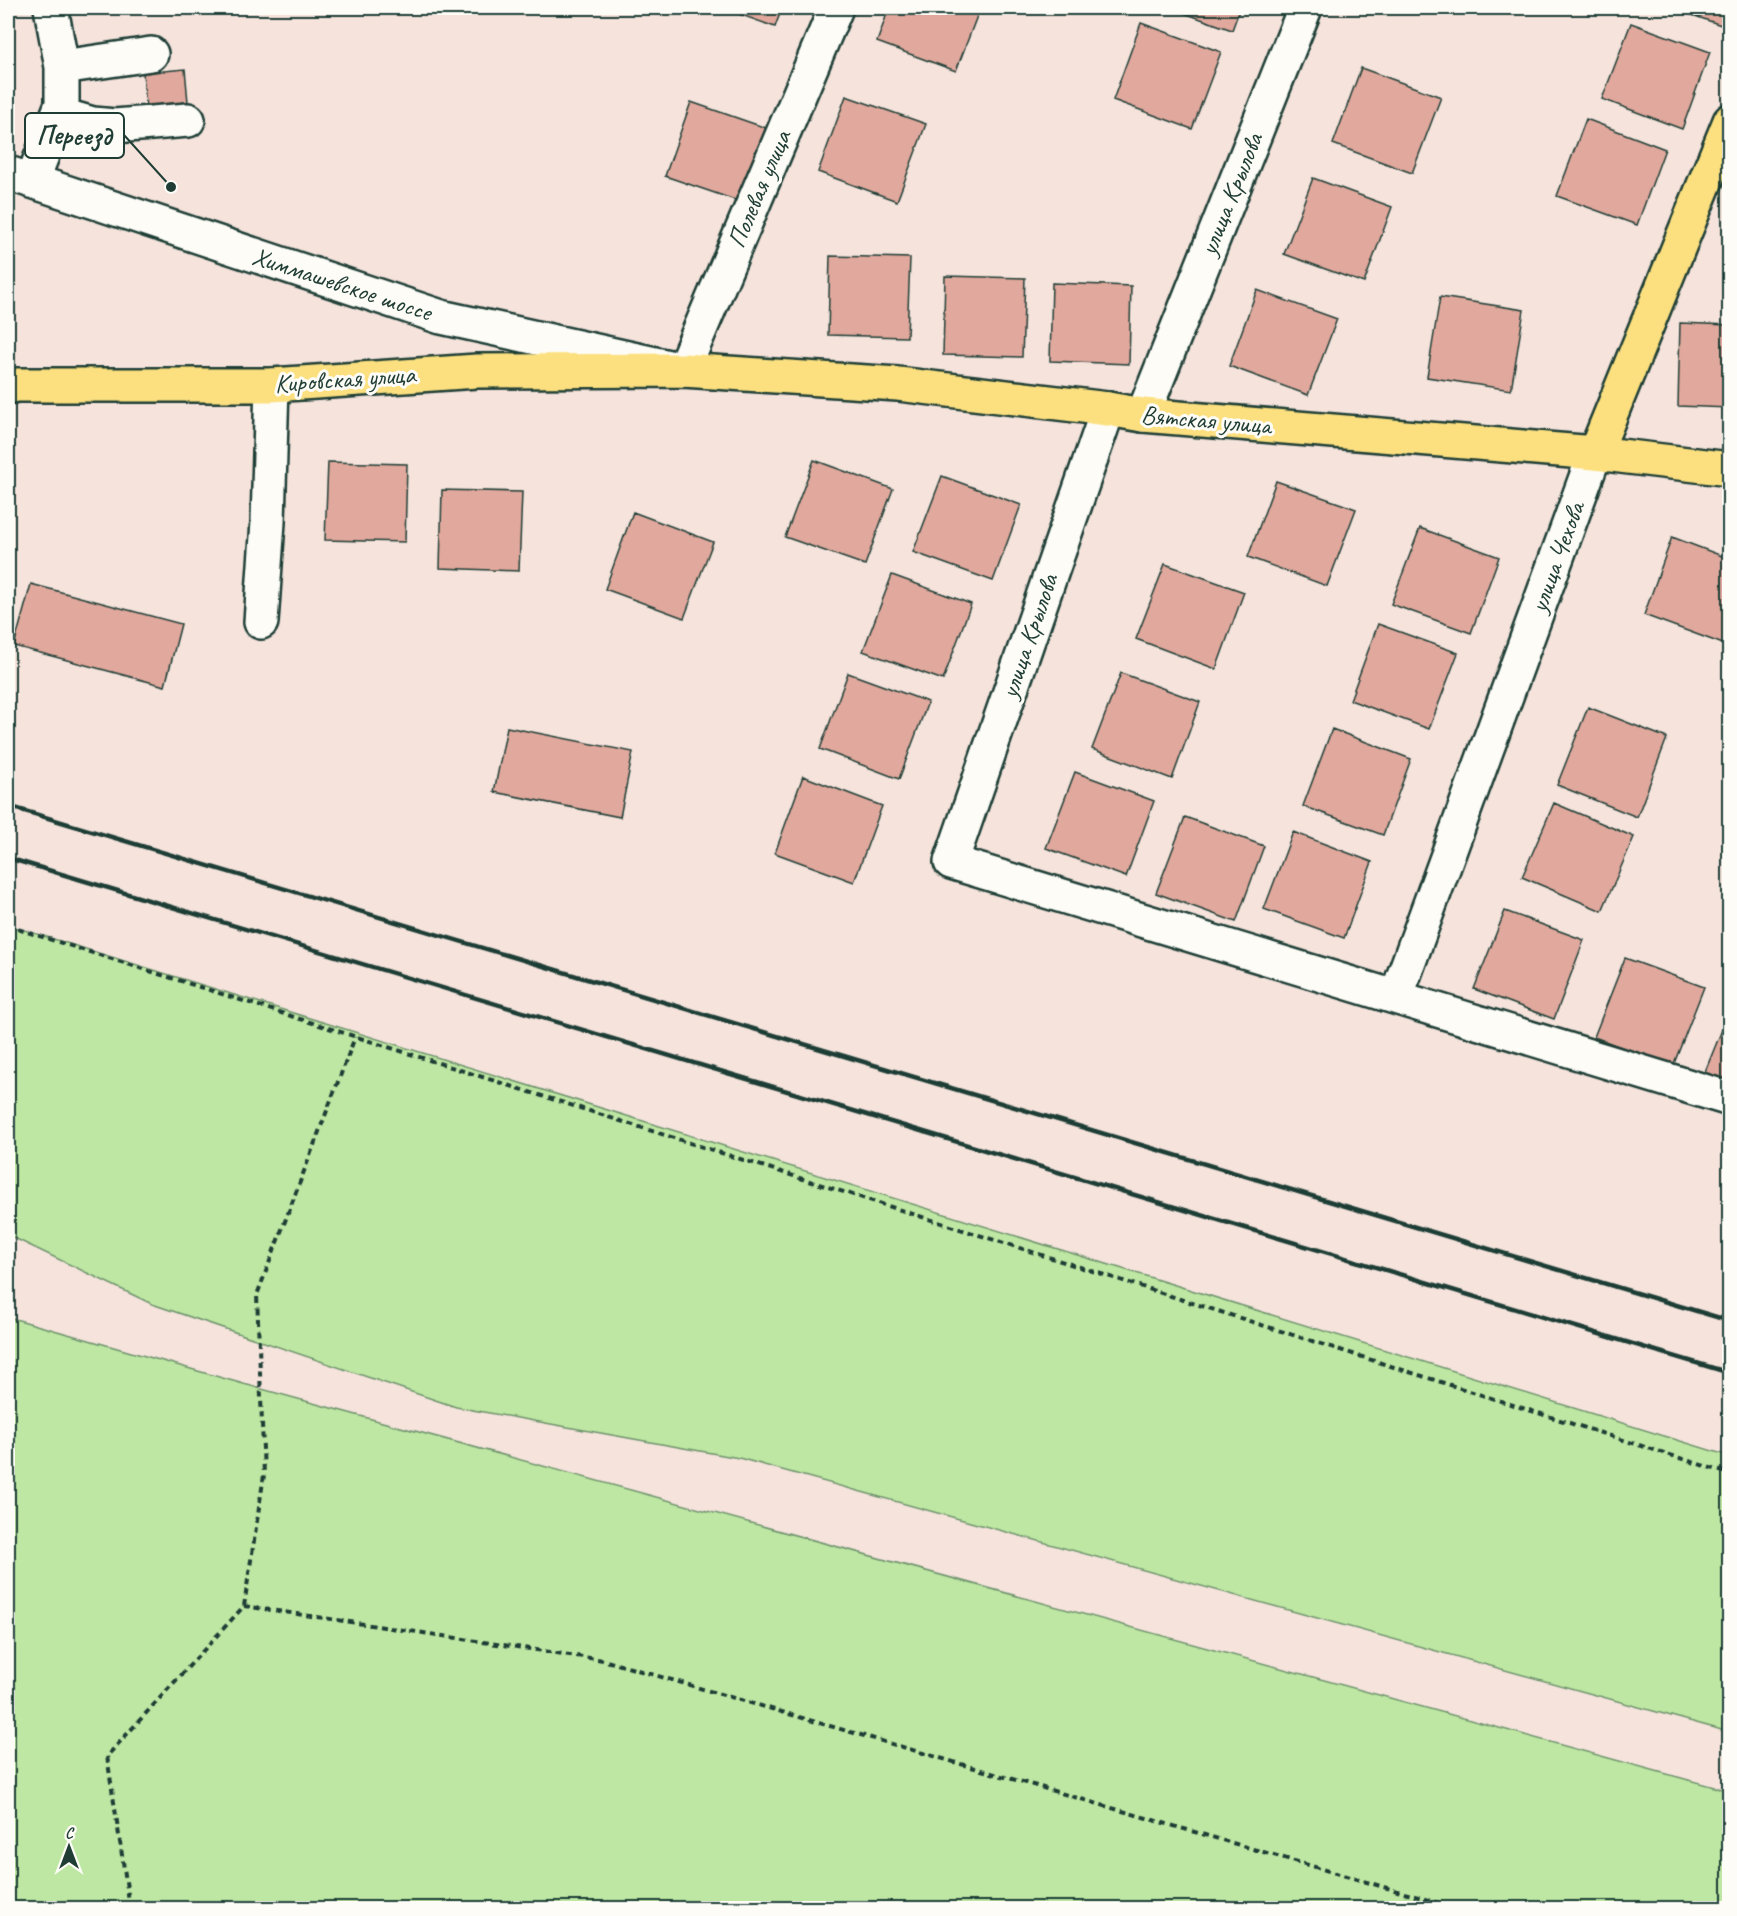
<svg xmlns="http://www.w3.org/2000/svg" width="1737" height="1916" viewBox="0 0 1737 1916" font-family="Caveat,sans-serif">
<style>
.green{fill:#bee7a3;stroke:#6e926c;stroke-width:1.5}
.building{fill:#e1a89d;stroke:#1f3d34;stroke-width:1.5}
.lines{fill:none;stroke-linecap:round;stroke-linejoin:round}
.minor-casing{stroke:#1f3d34;stroke-width:38}
.major-casing{stroke:#1f3d34;stroke-width:38}
.path{stroke:#1f3d34;stroke-width:4;stroke-dasharray:6 4.5;stroke-linecap:butt}
.minor{stroke:#fdfcf7;stroke-width:33}
.major{stroke:#fce080;stroke-width:33}
.rail{stroke:#1f3d34;stroke-width:4.5}
.labels{text-anchor:middle;dominant-baseline:central;stroke-width:6;stroke-linejoin:round;paint-order:stroke}
.street-label{font-size:26px;fill:#1f3d34;stroke:#fdfcf7}
.leader{fill:none;stroke:#1f3d34;stroke-width:2}
.callout-dot{fill:#1f3d34;stroke:#fdfcf7;stroke-width:2}
.callout{fill:#fdfcf7;stroke:#1f3d34;stroke-width:2}
.callout-label{font-size:27px;text-anchor:middle;font-weight:bold;fill:#1f3d34}
</style>
<rect width="100%" height="100%" fill="#f5e3dc"/>
<filter id="ink" filterUnits="userSpaceOnUse"><feTurbulence type="fractalNoise" baseFrequency=".0167" numOctaves="2"/><feDisplacementMap in="SourceGraphic" scale="12" xChannelSelector="R" yChannelSelector="G"/><feConvolveMatrix kernelMatrix="1 2 1 2 8 2 1 2 1" color-interpolation-filters="sRGB"/></filter>
<g filter="url(#ink)">
<path class="green" d="M8,925L1729,1456V1732L739,1458L456,1407L152,1304L8,1235Z
M8,1317L240,1383L1729,1791V1908H8Z"/>
<path class="building" d="M722,8H782L775,27Z
M889,8H980L956,71L877,42Z
M1170,8H1240L1232,30Z
M1672,8H1727L1721,25Z
M1141,23L1221,52L1192,129L1113,100Z
M1631,23L1710,52L1682,129L1602,99Z
M1361,68L1441,97L1412,173L1333,144Z
M185,69L188,102L146,106L143,73Z
M846,96L926,124L897,201L818,172Z
M691,102L766,128L741,202L665,176Z
M1586,119L1665,149L1637,225L1557,196Z
M1313,178L1392,207L1364,283L1284,254Z
M830,256L910,258L907,337L828,335Z
M945,276L1025,278L1022,357L943,355Z
M1052,283L1131,286L1129,364L1050,361Z
M1257,290L1337,319L1308,395L1229,366Z
M1440,297L1524,310L1511,390L1427,377Z
M1680,323L1730,325V408L1678,406Z
M814,460L893,489L865,565L785,537Z
M328,462L407,464L405,542L325,540Z
M942,476L1021,505L993,581L913,552Z
M1276,481L1356,509L1327,586L1248,557Z
M442,490L522,492L519,571L440,568Z
M633,512L713,542L684,618L605,589Z
M1420,528L1499,557L1471,633L1391,604Z
M1672,537L1730,559V627L1723,644L1644,615Z
M1165,564L1244,592L1216,669L1136,639Z
M892,575L971,604L943,680L863,651Z
M31,584L181,624L165,686L14,646Z
M1378,624L1458,653L1429,729L1350,700Z
M848,673L928,702L899,779L820,749Z
M1121,673L1200,702L1172,779L1092,749Z
M1588,707L1667,738L1637,817L1557,785Z
M507,727L633,752L620,817L494,792Z
M1332,729L1411,759L1383,835L1303,806Z
M1075,772L1154,801L1126,877L1046,848Z
M803,776L882,806L854,882L775,853Z
M1554,803L1634,837L1602,911L1522,877Z
M1185,817L1264,846L1236,922L1156,893Z
M1293,832L1372,862L1344,938L1264,909Z
M1505,911L1584,940L1554,1019L1474,989Z
M1625,958L1704,987L1673,1066L1594,1037Z
M1730,1010V1090L1702,1079Z"/>
<g class="lines">
<defs>
<path id="minor" d="M62,67L151,54
M58,114L93,124L115,126L188,120
M8,173L441,317L683,370L836,8
M32,181L62,104V67L51,8
M1108,409L951,862L1730,1099
M1143,415L1305,8
M261,622L268,522L272,385
M1396,997L1595,453"/>
<path id="major" d="M8,387L17,385H272L477,371L683,370L898,384L1108,409L1143,415L1595,453L1730,469
M1595,453L1730,121"/>
</defs>
<use href="#minor" class="minor-casing"/>
<use href="#major" class="major-casing"/>
<path class="path" d="M8,926L1730,1474
M244,1606L603,1660L1456,1908
M130,1908L107,1756L244,1606L264,1475L257,1295L355,1037"/>
<use href="#minor" class="minor"/>
<use href="#major" class="major"/>
<path class="rail" d="M8,806L1730,1321
M8,858L1730,1373"/>
</g>
</g>
<g class="labels">
<g class="street-label">
<text transform="translate(759 189) rotate(-67)">Полевая улица</text>
<text transform="translate(1231 194) rotate(-68)">улица Крылова</text>
<text transform="translate(342 284) rotate(18)">Химмашевское шоссе</text>
<text transform="translate(345 379) rotate(-4)">Кировская улица</text>
<text transform="translate(1206 420) rotate(5)">Вятская улица</text>
<text transform="translate(1557 557) rotate(-70)">улица Чехова</text>
<text transform="translate(1029 636) rotate(-71)">улица Крылова</text>
</g>
</g>
<path class="leader" d="M171 187L124 135"/>
<circle class="callout-dot" cx="171" cy="187" r="6"/>
<rect class="callout" x="25" y="113" width="99" height="45" rx="6"/>
<g class="callout-label">
<text x="74" y="144">Переезд</text>
</g>
<rect width="1737" height="1916" fill="none" stroke="#fdfcf7" stroke-width="30"/>
<rect x="15" y="15" width="1707" height="1886" fill="none" stroke="#1f3d34" stroke-width="2" filter="url(#ink)"/>
<g transform="translate(69 1847)" stroke="#fdfcf7" stroke-width="4.5" paint-order="stroke">
<path d="M0-4.5L10 22L0 15L-10 22Z" fill="#1f3d34"/>
<text y="-9" font-size="16" font-weight="bold" text-anchor="middle" fill="#1f3d34">С</text>
</g>
</svg>
